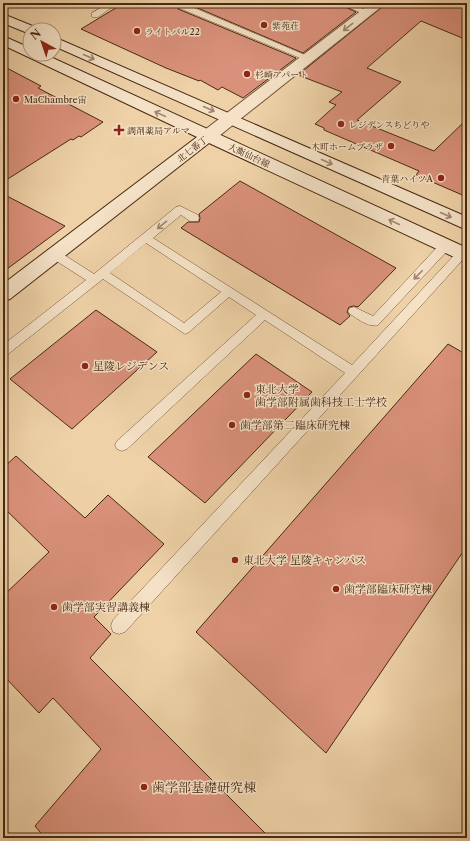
<svg xmlns="http://www.w3.org/2000/svg" width="470" height="841" viewBox="0 0 470 841" font-family="'Libre Caslon Text','Noto Serif JP',serif">
<style>
.building{fill:#da917b;stroke:#482912}
.lines{fill:none;stroke-linecap:round;stroke-linejoin:round}
.lane-casing{stroke:#725337;stroke-width:1}
.street-casing{stroke:#725337;stroke-width:2}
.secondary-casing{stroke:#482912;stroke-width:2}
.lane{fill:#f4e1c6;fill-rule:evenodd}
.street{fill:#f4e1c6;fill-rule:evenodd}
.secondary{fill:#f4e1c6;fill-rule:evenodd}
.oneway{stroke:#9e856c}
.poi-dot{fill:#8f2418;stroke:#f4e1c6;stroke-width:1.5}
.labels{text-anchor:middle;dominant-baseline:central;stroke-width:3;stroke-linejoin:round;paint-order:stroke}
.far-poi-label{font-size:9px;fill:#482912;stroke:#f4e1c6;text-anchor:start}
.far-street-label{font-size:9px;fill:#482912;stroke:#f4e1c6}
.poi-label{font-size:11px;fill:#482912;stroke:#f4e1c6;text-anchor:start}
.near-poi-label{font-size:13px;fill:#482912;stroke:#f4e1c6;text-anchor:start}
</style>
<rect width="100%" height="100%" fill="#eed1a7"/>
<filter id="stains"><feTurbulence type="fractalNoise" baseFrequency=".005" numOctaves="4"/><feColorMatrix values="0 0 0 0 .2 0 0 0 0 .09 0 0 0 0 .02 0 0 0 .5 -.17"/></filter>
<radialGradient id="worn" r=".72"><stop offset=".6" stop-color="#630" stop-opacity="0"/><stop offset="1" stop-color="#630" stop-opacity=".3"/></radialGradient>
<path class="building" d="M124,3H178V9L296,58L243,98L222,87L218,90L200,80L199,81L166,68L81,29Z
M186,3H337L356,12L303,53Z
M387,3H467V40L421,21L367,68L401,82L357,120L434,151L467,119V197L416,175L419,171L324,130V128L315,124L336,105L329,102L342,92L298,75Z
M3,66L41,86L38,88L103,122L81,137L79,136L73,140L71,139L3,182Z
M240,181L396,268L358,307L354,306L349,307L347,312L350,316L340,325L181,228L188,222H199L200,218L199,214Z
M3,194L65,226L3,272Z
M96,310L157,352L72,429L10,379Z
M448,344L467,355V546L326,753L196,632Z
M256,354L312,392L205,503L148,457Z
M16,456L85,518L108,495L164,544L94,617L111,634L90,658L270,838H45L35,826L101,749L53,698L39,713L3,675V596L49,552L3,507V468Z"/>
<g class="lines">
<defs>
<path id="lane" d="M109,3H118L98,17H92V13Z
M338,3H349L371,12L367,14H364Z
M179,4H185L312,58L311,60H305L179,8Z
M180,206L198,215L199,218L198,221H190L181,215L153,238L352,365L458,251H466L467,255L125,632L119,634L113,632L111,626L113,620L345,373L265,320L127,449L122,451L117,449L115,445L117,441L256,315L229,297L189,332L185,334L103,279L7,355L3,357V345L86,280L50,257L49,254L50,251H58L94,274L176,207ZM146,243L221,292L184,323L110,273Z
M445,242L449,243L450,246L449,249L378,325C369,328 358,319 350,314L348,311L350,308L354,307L373,316L441,243Z"/>
<path id="street" d="M371,3H386L214,140L208,141L202,140L200,136L202,132Z"/>
<path id="secondary" d="M3,14L35,27L37,30H30V34L3,23Z
M3,36L30,48V54H44L467,248V263L209,143L10,299L3,301V284L197,137L3,45Z
M54,37L467,217V230L54,46Z"/>
</defs>
<use href="#lane" class="lane-casing"/>
<use href="#street" class="street-casing"/>
<use href="#secondary" class="secondary-casing"/>
<use href="#lane" class="lane"/>
<use href="#street" class="street"/>
<use href="#secondary" class="secondary"/>
</g>
<defs><path id="oneway-shaft" d="M-6 0H5M1.5-3L5.5 0L1.5 3" fill="none" stroke-width="1.6" stroke-linecap="round" stroke-linejoin="round"/></defs>
<g class="oneway">
<use href="#oneway-shaft" transform="translate(348 27) rotate(142)"/>
<use href="#oneway-shaft" transform="translate(89 57) rotate(24)"/>
<use href="#oneway-shaft" transform="translate(209 109) rotate(24)"/>
<use href="#oneway-shaft" transform="translate(160 114) rotate(-155)"/>
<use href="#oneway-shaft" transform="translate(327 162) rotate(24)"/>
<use href="#oneway-shaft" transform="translate(446 215) rotate(24)"/>
<use href="#oneway-shaft" transform="translate(394 222) rotate(-155)"/>
<use href="#oneway-shaft" transform="translate(162 225) rotate(141)"/>
<use href="#oneway-shaft" transform="translate(418 275) rotate(134)"/>
</g>
<g class="poi-dot">
<circle cx="264" cy="25" r="4"/>
<circle cx="137" cy="31" r="4"/>
<circle cx="247" cy="74" r="4"/>
<circle cx="16" cy="99" r="4"/>
<circle cx="341" cy="124" r="4"/>
<path d="M117 124h4v4h4v4h-4v4h-4v-4h-4v-4h4z"/>
<circle cx="391" cy="146" r="4"/>
<circle cx="441" cy="178" r="4"/>
<circle cx="85" cy="366" r="4"/>
<circle cx="247" cy="395" r="4"/>
<circle cx="232" cy="425" r="4"/>
<circle cx="235" cy="560" r="4"/>
<circle cx="336" cy="589" r="4"/>
<circle cx="54" cy="607" r="4"/>
<circle cx="144" cy="787" r="4"/>
</g>
<g class="labels">
<g class="far-poi-label">
<text x="272" y="25">紫苑荘</text>
<text x="145" y="31">ライトパル22</text>
<text x="255" y="74">杉崎アパート</text>
<text x="24" y="99">MaChambre宙</text>
<text x="349" y="124">レジデンスちどりや</text>
<text x="127" y="130">調剤薬局アルマ</text>
<text x="383" y="146" text-anchor="end">木町ホームプラザ</text>
<text x="433" y="178" text-anchor="end">青葉ハイツA</text>
</g>
<g class="far-street-label">
<text transform="translate(192 149) rotate(-38)">北七番丁</text>
<text transform="translate(249 155) rotate(25)">大衡仙台線</text>
</g>
<g class="poi-label">
<text x="93" y="366">星陵レジデンス</text>
<text x="255" y="389">東北大学<tspan x="255" dy="13">歯学部附属歯科技工士学校</tspan></text>
<text x="240" y="425">歯学部第二臨床研究棟</text>
<text x="243" y="560">東北大学 星陵キャンパス</text>
<text x="344" y="589">歯学部臨床研究棟</text>
<text x="62" y="607">歯学部実習講義棟</text>
</g>
<g class="near-poi-label">
<text x="152" y="787">歯学部基礎研究棟</text>
</g>
</g>
<rect width="470" height="841" fill="none" stroke="#eed1a7" stroke-width="16"/>
<rect x="4" y="4" width="462" height="833" fill="none" stroke="#482912" stroke-width="2"/>
<rect x="8" y="8" width="454" height="825" fill="none" stroke="#482912"/>
<g transform="translate(42 42) rotate(320)"><circle r="19" fill="#f4e1c6" stroke="#af977e"/>
<path d="M0-3L7 15L0 10L-7 15Z" fill="#8f2418"/>
<text y="-6" font-size="11" font-weight="bold" text-anchor="middle" fill="#482912">N</text>
</g>
<rect width="100%" height="100%" filter="url(#stains)"/>
<rect width="100%" height="100%" fill="url(#worn)"/>
</svg>
